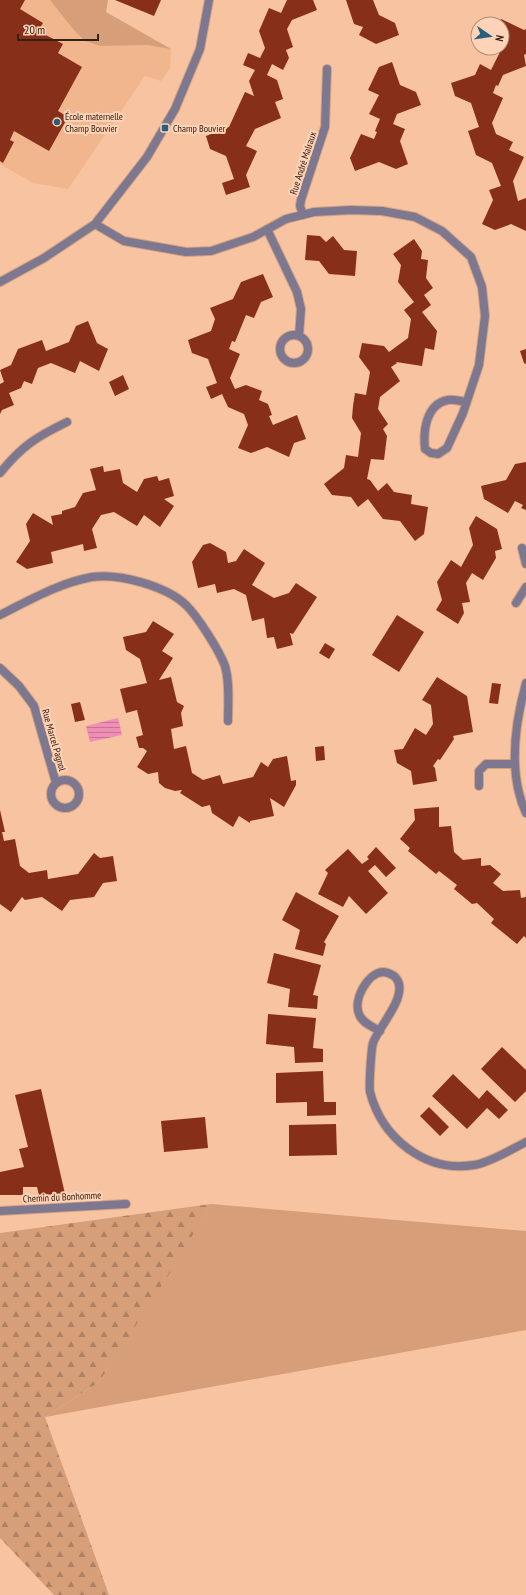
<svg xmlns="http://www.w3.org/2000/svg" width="526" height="1595" viewBox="0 0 526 1595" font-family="'PT Sans Narrow',sans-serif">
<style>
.built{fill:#f1b68e}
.green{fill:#d79f79}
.forest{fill:url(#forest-firs)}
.water{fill:url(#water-rules)}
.building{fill:#882f19}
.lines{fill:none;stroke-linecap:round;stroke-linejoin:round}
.minor-casing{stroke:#d1a384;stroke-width:10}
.minor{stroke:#7d788f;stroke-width:8}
.poi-dot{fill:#2a5f7b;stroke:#fed3b7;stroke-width:1.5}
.labels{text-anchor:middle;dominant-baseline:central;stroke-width:4;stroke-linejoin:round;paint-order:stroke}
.poi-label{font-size:10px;fill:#352114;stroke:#fed3b7;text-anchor:start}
.street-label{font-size:10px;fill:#352114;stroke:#fed3b7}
</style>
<defs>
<pattern id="forest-firs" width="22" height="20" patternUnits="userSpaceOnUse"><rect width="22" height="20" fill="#d79f79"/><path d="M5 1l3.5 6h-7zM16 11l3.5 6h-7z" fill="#af8162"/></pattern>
<pattern id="water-rules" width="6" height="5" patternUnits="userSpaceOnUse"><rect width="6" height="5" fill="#f08eb6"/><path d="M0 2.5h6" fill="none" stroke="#c37493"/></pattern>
</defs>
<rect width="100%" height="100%" fill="#f8c3a0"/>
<path class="built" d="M0,0H77L171,49L170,68L161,81L145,76L68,189L33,183L0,164Z"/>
<path class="green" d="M50,0H108L106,12L171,49L147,45L101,46L85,41L73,29Z
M211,1204L526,1231V1330L45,1417L99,1382Z"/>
<path class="forest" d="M211,1204L173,1268L99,1382L45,1417L109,1595H54L0,1538V1233Z"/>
<path class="water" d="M118,718L122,735L90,742L86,726Z"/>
<path class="building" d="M0,0H25L20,9L43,23L38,31L63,44L58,53L82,67L58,111L68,117L49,151L14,131L10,140L14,142L3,163L0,161Z
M115,0H161L154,16Z
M287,0H313L317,10L292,20L287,29L293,47L286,50L289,58L283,70L272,64L267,75L277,80L283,99L275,102L281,118L255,129L246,146L257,151L246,175L250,187L226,195L222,183L234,179L226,156L210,149L206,136L229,127L245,92L254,96L249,81L255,70L243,65L248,53L260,58L265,48L259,31L269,8L281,13Z
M346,0H373L379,15L395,23L399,35L376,44L359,35L363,27L354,24Z
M501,19L524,30L526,29V54L524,55L526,66L503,75L498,86L496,85L493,93L503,98L492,123L496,134L513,142L509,150L524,157L513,181L518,201L526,198V231L511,224L495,230L482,224L493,200L489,190L501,186L492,163L476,155L468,131L479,127L471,103L455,96L451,83L475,75L480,64L491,70L502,48V24H499Z
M392,62L400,85L416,92L421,105L397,114L393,124L405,129L400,141L408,164L396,169L379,162L355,171L350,158L361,134L374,139L377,132L375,131L380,119L369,114L379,95L368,90L379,67Z
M307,235L320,236L326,242L333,236L344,250L357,251L355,276L329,274L319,261L305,260Z
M414,239L422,251L421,259L428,260L426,278L433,288L424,295L431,305L422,312L437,331L434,350L425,348L422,366L396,362L397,363L391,367L400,381L380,397L378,409L388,424L383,429L387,436L384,460L371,459L367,479L370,480L378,491L387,483L394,492L412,495L411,504L428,507L424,534L415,541L400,521L383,519L368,499L358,507L351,497L332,495L324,484L344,468L346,455L358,457L361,433L352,418L353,406L355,393L366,395L370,372L359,357L362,343L384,346L389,352L408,338L411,319L404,310L414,302L398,282L401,265L393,254Z
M263,274L273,297L261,302L254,318L246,315L235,342L232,341L229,349L240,354L230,378L235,389L246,385L262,391L259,400L268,404L272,415L269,416L273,425L297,415L306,439L294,443L289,457L267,447L251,453L238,448L248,425L244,414L228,407L222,394L211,399L206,387L217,383L208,359L192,353L188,340L211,331L215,319L210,308L233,299L241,282Z
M88,321L97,343L108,349L99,371L80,361L75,373L51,363L38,368L32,384L24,381L21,388L9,393L14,405L2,410L0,414V384L4,382L0,370L11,365L18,349L42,340L46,351L69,342L76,326Z
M526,349V364L524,363L520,351Z
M123,375L129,389L115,396L109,382Z
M526,462V510L521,508L523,505L515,501L508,513L484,499L481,486L506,480L515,464Z
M103,466L104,472L120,469L123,483L137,492L144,479L157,476L159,481L169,478L174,496L164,499L174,506L160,527L144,515L137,526L114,512L101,515L92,529L97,548L84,551L83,544L51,552L53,563L27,569L16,562L30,541L26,524L33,513L53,525L51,516L62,514V511L75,507L83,493L96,490L90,469Z
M476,516L497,529L502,549L495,551L496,558L483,580L472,573L466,583L470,602L462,603L464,613L458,624L436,610L442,600L437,582L451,560L461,567L473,545L469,528Z
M210,543L226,552L228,563L236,561L244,549L265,563L252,585L274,598L289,593L296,583L317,597L293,634L290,633L293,645L277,649L274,637L267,638L264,618L252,621L246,595L234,589L217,593L215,584L198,588L192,562L203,545Z
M397,615L424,632L399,672L372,655Z
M153,621L174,634L162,651L173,658L159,680L171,677L177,702L184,706L181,713L183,726L171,729L174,749L186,746L192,773L203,780L220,775L223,784L253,777L261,762L268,767L273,759L287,756L291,781L296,780V785L284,807L270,798L274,816L250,821V823L239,816L233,827L212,813L210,805L202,807L180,793L182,790L175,791L165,788L159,783L158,772L148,774L137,767L147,751L143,748H139L136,737L143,735L137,710L126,713L120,689L147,683L140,659L126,650L123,637L146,632Z
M325,643L335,649L329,659L319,653Z
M437,677L467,696L473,732L453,736L454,739L440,760L438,759L433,766L435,768L437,781L413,785L411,771L397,763L394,750L403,749L415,728L426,735L433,724L431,705L422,700Z
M492,683L501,684L498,704L489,703Z
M80,702L85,720L75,722L71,704Z
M324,746L325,760L316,761L315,747Z
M439,807V827L451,826L454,852L463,860L481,858V866L490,865L501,874L493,883L503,891L520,890L521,898L526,897V938L524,936L517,944L491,923L494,919L477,903L472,904L454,889L457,885L439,871L436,874L408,851L410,848L400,839L415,820L414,809Z
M0,810L5,832H2L4,841L15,839L20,866L29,873L47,870L48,879L78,874L94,853L100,858L113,856L117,881L103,883L94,897L70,900L62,911L42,897L25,900L22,897L11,912L0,904Z
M376,847L396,868L386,877L375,865L368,871L388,893L366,914L349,896L343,907L318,894L328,873L325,870L348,849L362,864L369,859L367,857Z
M296,892L339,916L324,942L326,944L323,956L295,949L300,930L282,920Z
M274,953L321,965L313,995L318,996L317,1009L288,1007L290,989L267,983Z
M268,1014L316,1018L313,1048L323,1049V1062L295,1063L294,1047L266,1044Z
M502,1047L526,1070V1091L515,1102L481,1069Z
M323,1071L324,1102H336V1115L307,1116V1102L276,1103V1073Z
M453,1074L479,1099L487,1090L508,1110L499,1119L487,1108L467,1129L432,1096Z
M41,1089L65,1194L39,1195L37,1187H23V1195H0V1172L24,1167L19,1149L28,1147L15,1095Z
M429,1107L449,1127L440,1136L420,1116Z
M205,1117L208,1148L164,1152L161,1121Z
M336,1124L337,1155L289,1156V1125Z"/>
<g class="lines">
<defs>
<path id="minor" d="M303,215L300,206L301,200L325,127L327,69
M95,224L124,241L186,252L211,251L253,237L286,219L314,212L351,210L382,211L415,217L442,231L471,257L482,287L485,316L479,365L463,413L447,448L438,454L431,453L425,449C423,431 426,404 448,400C453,399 461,401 466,402
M267,229L297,292L301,309L299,336
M0,282L44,258L95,224L147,157L175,109L200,49L209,0
M280 349a14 14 0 1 1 28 0a14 14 0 1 1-28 0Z
M0,473C22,446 36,437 67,422
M522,548L526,564
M516,603L526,587
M0,615C30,600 59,583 92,577C119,573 166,586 186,605C198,617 219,650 225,666C230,683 228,704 228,721
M0,668L19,686L34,706L56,783
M526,683C515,723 508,774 526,813
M51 794a14 14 0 1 1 28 0a14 14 0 1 1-28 0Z
M479,786V771L486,764H515
M380,1031C373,1027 362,1023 359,1014C353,1000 367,973 383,972C387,972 394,975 396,978C410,995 378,1027 373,1043C371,1050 369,1086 370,1092C382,1138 425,1173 474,1165C489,1163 512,1149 526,1142
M0,1211L126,1204"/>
</defs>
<use href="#minor" class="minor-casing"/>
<use href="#minor" class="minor"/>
</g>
<g class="poi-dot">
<circle cx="57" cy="122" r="4"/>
<rect x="161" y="124" width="8" height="8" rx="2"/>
</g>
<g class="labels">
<g class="poi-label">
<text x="65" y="116">École maternelle<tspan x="65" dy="12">Champ Bouvier</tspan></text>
<text x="173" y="128">Champ Bouvier</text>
</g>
<g class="street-label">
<text transform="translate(303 163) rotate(-72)">Rue André Malraux</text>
<text transform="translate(54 740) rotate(74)">Rue Marcel Pagnol</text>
<text transform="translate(62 1197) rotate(-3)">Chemin du Bonhomme</text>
</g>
</g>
<g transform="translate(490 36) rotate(103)"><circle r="19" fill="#fed3b7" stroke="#ae8c76"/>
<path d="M0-3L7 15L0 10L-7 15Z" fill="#2a5f7b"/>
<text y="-6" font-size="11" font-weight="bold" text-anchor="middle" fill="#352114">N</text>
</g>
<path d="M18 34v6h80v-6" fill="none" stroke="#352114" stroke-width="2"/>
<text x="24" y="34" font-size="12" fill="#352114" stroke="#fed3b7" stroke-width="3" paint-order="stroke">20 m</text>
</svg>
